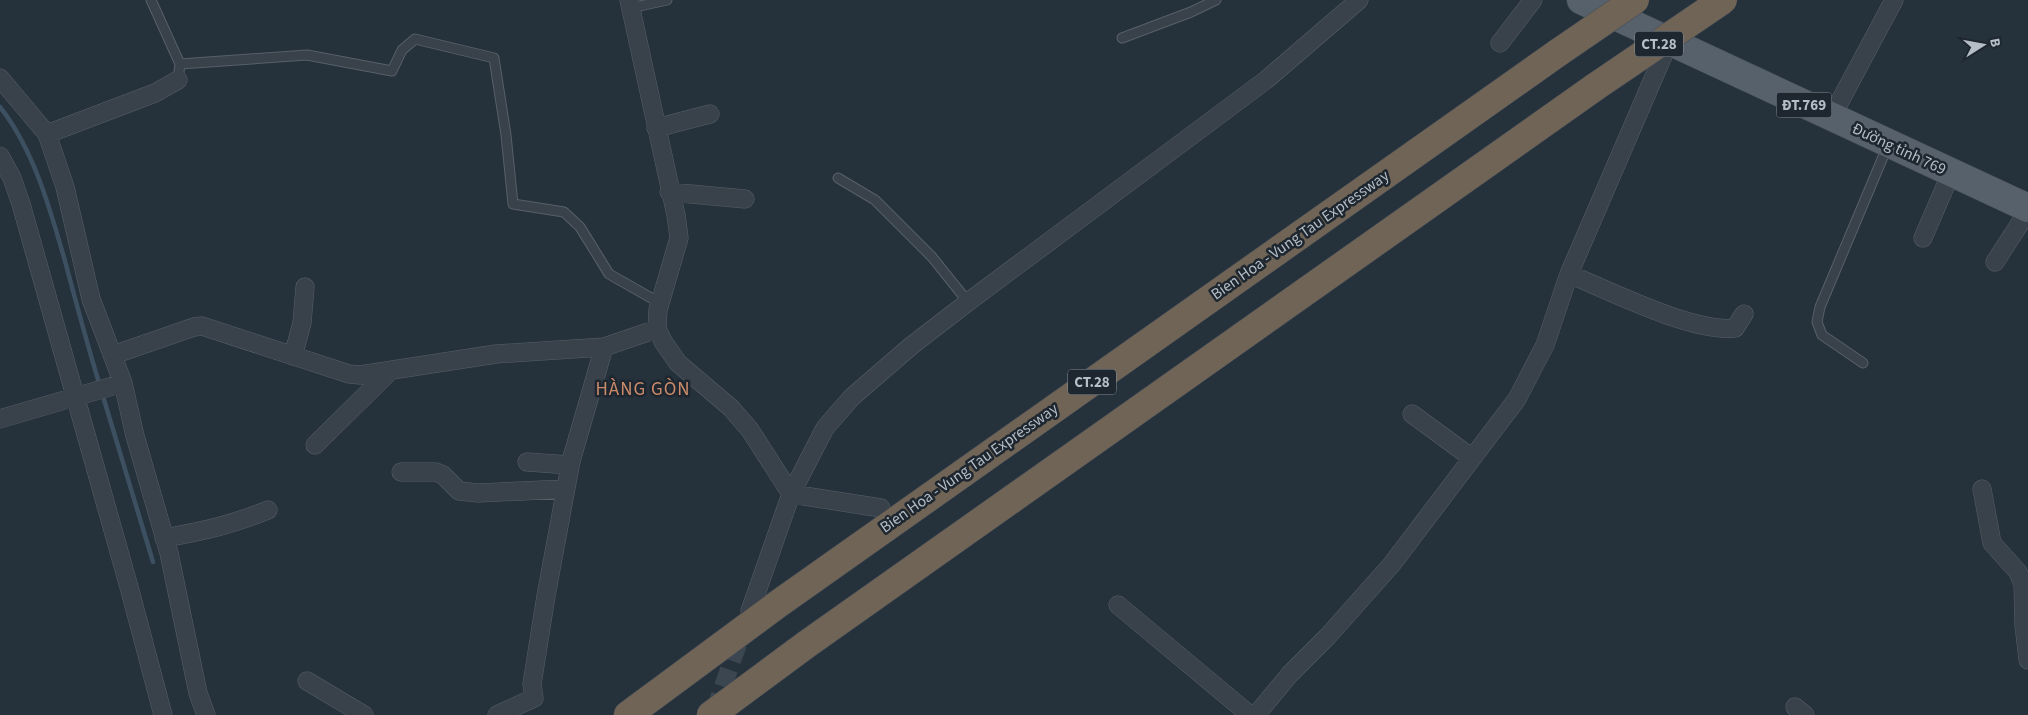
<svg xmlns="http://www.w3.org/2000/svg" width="2028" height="715" viewBox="0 0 2028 715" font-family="'Source Sans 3',sans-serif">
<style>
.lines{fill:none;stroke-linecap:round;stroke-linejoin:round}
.stream{stroke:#3c5062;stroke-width:4.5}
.street-tunnel{stroke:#3b4650;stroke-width:18;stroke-dasharray:18 9;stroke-linecap:butt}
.lane-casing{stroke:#576069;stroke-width:11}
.street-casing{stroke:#576069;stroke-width:19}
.primary-casing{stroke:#454e57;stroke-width:29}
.highway-casing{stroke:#444d56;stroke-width:29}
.lane{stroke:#39424b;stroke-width:9}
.street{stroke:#39424b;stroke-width:18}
.primary{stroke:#57616b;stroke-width:28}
.highway{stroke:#706457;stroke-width:28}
.highway-bridge-casing{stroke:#444d56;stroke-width:29;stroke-linecap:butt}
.highway-bridge{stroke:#706457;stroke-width:28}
.labels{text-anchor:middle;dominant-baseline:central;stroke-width:5;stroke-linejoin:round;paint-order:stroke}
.shield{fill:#1e2730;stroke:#889099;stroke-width:1}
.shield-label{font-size:15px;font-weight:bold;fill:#b5bdc6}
.street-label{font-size:16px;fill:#b5bdc6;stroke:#1e2730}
.quarter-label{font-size:19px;letter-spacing:1px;fill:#cb8b6b;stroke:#1e2730}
</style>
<rect width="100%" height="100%" fill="#25313b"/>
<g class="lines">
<path class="stream" d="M0,107C34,150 50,209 65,261C76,302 87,344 100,386
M102,393L153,562"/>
<path class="street-tunnel" d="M714,712L743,630"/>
<defs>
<path id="lane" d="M151,0L180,64
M631,8L667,0
M1122,38L1191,12L1216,0
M178,80L180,64L307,55L392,71L402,50L415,39L494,58L506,135L513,204L564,212L580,227L609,274L660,303
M838,178L875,200L932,257L968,302
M1863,363L1822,335L1817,322L1820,307L1888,145"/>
<path id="street" d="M629,0L676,215L679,238L658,310L657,329L664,343L678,363L731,408L750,430L791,494L881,508
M1500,43L1533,0
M0,78L47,134L65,187L91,299L123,383L135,436L169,553L198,693L206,715
M1831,118L1894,0
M656,128L710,114
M47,134L155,93L178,80
M0,156L12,178L21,204L129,587L163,715
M669,192L745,199
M1923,238L1951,173
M1995,262L2028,211
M1569,274C1610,291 1693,333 1735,328L1744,314
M113,355L194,327L202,326L349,374L360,375L496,354L604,347L657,329
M293,356L302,323L305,287
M1412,414L1472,458
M0,419L123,383
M315,445L390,371
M527,462L570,465
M401,472H436L443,475L459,491L478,493L565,489
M1982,489L1992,543L2018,572L2023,584L2024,625L2028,660
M164,538C204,531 231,525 268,510
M1118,605L1250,715
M750,611L791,494L825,428L852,397L911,346L968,302L1266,80L1359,0
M307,681L364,715
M1795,707L1805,715
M497,715L534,698L532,684L546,596L571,461L604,347
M1256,715L1290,674L1328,636L1392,564L1517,399L1545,345L1569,274L1669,42"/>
<path id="primary" d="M1581,0L2028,208"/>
<path id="highway" d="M628,715L778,604L1559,52
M711,715L807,644L1595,87"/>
</defs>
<use href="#lane" class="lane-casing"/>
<use href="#street" class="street-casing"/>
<use href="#primary" class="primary-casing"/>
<use href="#highway" class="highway-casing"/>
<use href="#lane" class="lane"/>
<use href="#street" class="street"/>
<use href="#primary" class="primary"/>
<use href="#highway" class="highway"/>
<defs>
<path id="highway-bridge" d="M1559,52L1635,0
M1595,87L1723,0"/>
</defs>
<use href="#highway-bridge" class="highway-bridge-casing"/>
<use href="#highway-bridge" class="highway-bridge"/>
</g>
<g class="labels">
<g class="shield">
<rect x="1635" y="31.5" width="48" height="25" rx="4"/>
<rect x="1776.5" y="92.5" width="55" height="25" rx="4"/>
<rect x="1068" y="369.5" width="48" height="25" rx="4"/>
</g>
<g class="shield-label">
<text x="1659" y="44">CT.28</text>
<text x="1804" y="105">ĐT.769</text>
<text x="1092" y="382">CT.28</text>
</g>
<g class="street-label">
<text transform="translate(1899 149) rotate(25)">Đường tỉnh 769</text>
<text transform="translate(1300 235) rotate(-35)">Bien Hoa - Vung Tau Expressway</text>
<text transform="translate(969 468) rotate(-35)">Bien Hoa - Vung Tau Expressway</text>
</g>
<g class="quarter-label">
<text x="643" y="389">HÀNG GÒN</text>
</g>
</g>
<g transform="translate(1983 45) rotate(79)" stroke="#1e2730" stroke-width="4" paint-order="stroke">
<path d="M0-4L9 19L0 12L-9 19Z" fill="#b5bdc6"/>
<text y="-8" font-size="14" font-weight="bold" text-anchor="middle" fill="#b5bdc6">B</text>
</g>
</svg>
